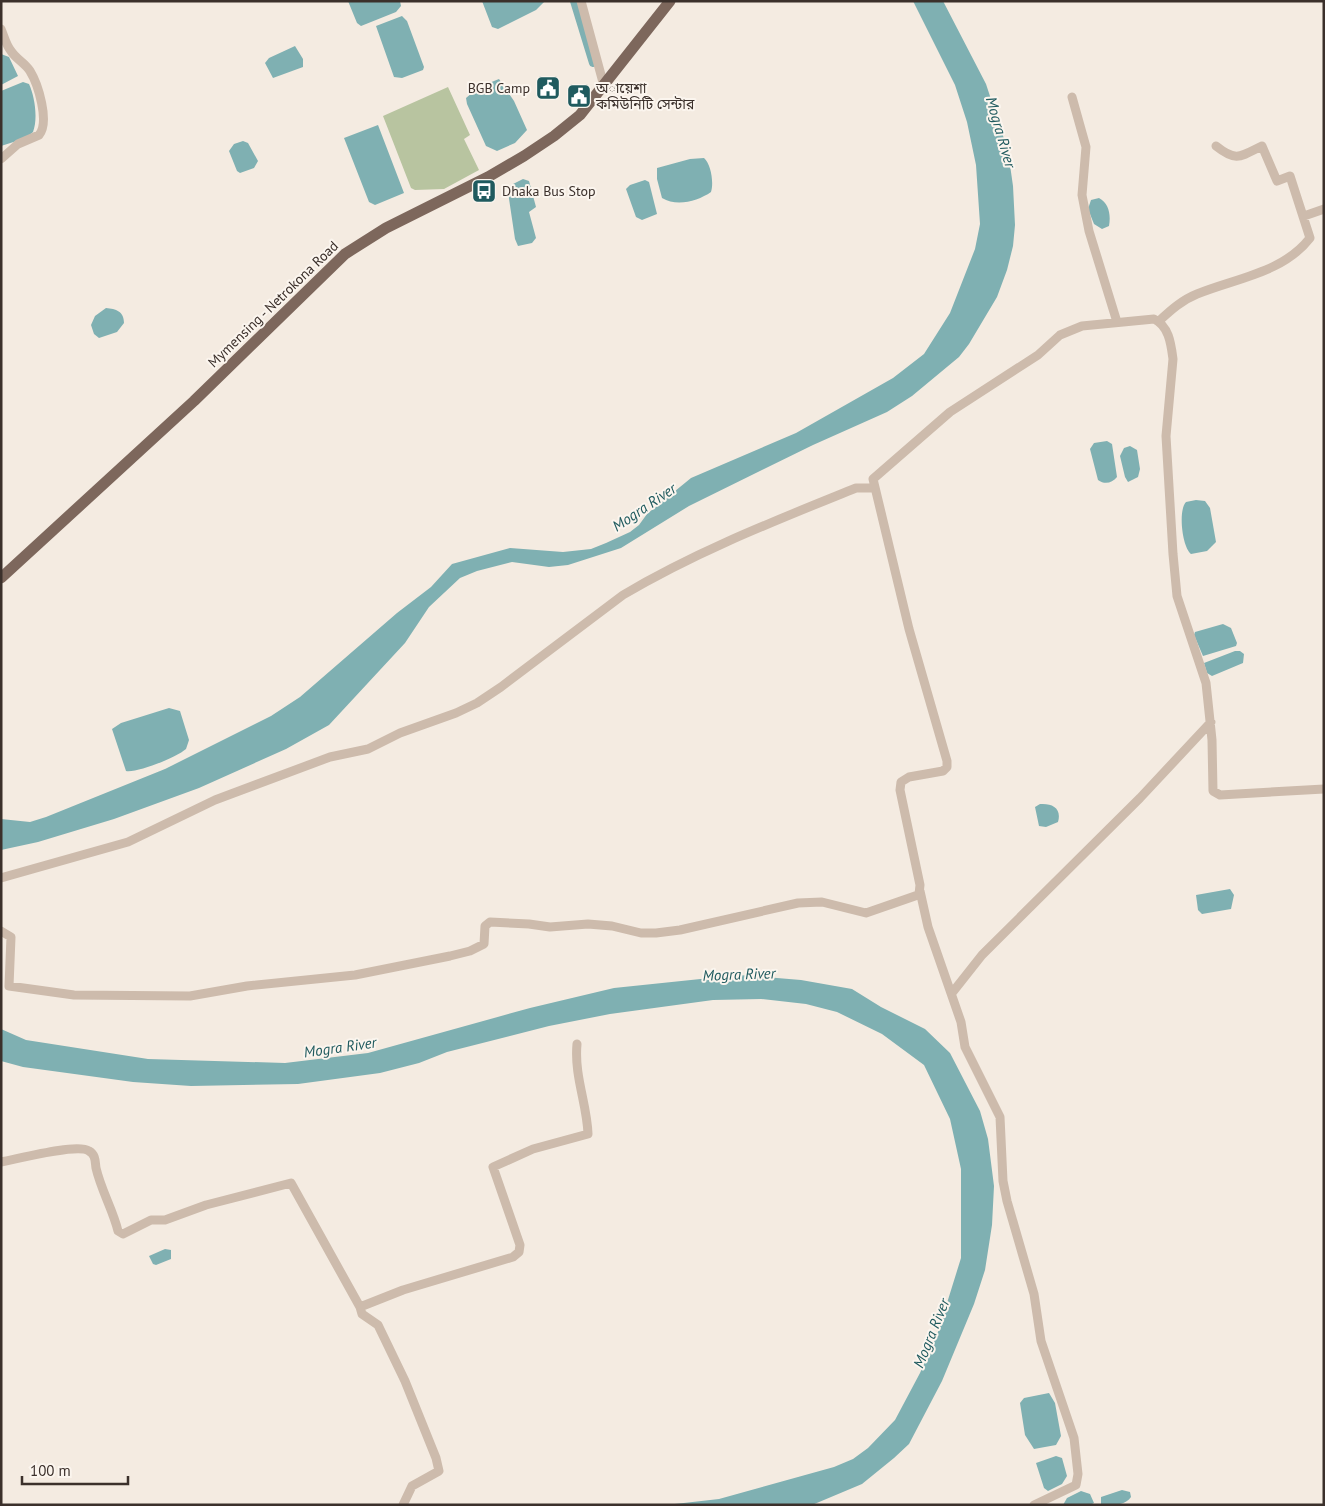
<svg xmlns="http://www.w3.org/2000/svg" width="1325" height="1506" viewBox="0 0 1325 1506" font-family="'PT Sans','Noto Sans Bengali',sans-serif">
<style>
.green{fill:#b8c4a0}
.water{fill:#7fb0b2}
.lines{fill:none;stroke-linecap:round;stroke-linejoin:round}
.canal{stroke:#7fb0b2;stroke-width:8}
.minor{stroke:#cdbbac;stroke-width:9}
.major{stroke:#7d675c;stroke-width:11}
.labels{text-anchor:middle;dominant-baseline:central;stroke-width:4;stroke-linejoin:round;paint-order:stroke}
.poi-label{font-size:14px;fill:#3b302b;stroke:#fbf5ee;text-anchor:start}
.street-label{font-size:14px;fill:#3b302b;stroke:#fbf5ee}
.water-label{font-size:15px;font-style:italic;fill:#1f5a5e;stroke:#fbf5ee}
</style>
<rect width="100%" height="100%" fill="#f4ebe1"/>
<path class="green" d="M448,87L470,135L464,139L479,170L444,189L415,190L411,188L383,116Z"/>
<path class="water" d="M348,1H400L401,6L396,12L361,26L357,23Z
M482,1H545L536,10L498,29L492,27Z
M913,1H943L986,84L1008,151L1013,186L1015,225L1013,246L1007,270L997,297L969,344L959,357L912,396L887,412L813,445L689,506L621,548L568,565L549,567L512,562L477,571L460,578L429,607L405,643L329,725L286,749L199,788L114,819L38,842L1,850V819L30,822L46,817L165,769L271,716L300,697L397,613L431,587L452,564L510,548L563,552L591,549L606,543L630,532L639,525L647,514L691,478L796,433L893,378L924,354L950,313L975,249L980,224L976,165L967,122L955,85Z
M402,16L407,21L424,67L423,70L402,78L394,77L376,26Z
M295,46L303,59V67L273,78L265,63L269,58Z
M1,54L9,57L18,76L1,85Z
M499,79L514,101L527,130L515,143L497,151L486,146L467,104L466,98L479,87Z
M23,82L29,84C35,97 38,119 33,132L26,138L1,146V91Z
M378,125L404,193L375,205L369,202L344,138Z
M243,141L248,143L258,161L254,168L240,173L237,171L229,151L234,144Z
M704,158C711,164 714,183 711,192C698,201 677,207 662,198L657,179V168L690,159Z
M523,179L529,181L536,207L529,212L536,238L532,243L518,246L515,239L508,192L511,185Z
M645,180L649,182L657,214L642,220L636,217L626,189L630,185Z
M1099,198C1109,203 1111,215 1109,226L1102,229L1094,224L1088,209L1091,200Z
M106,308C116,309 124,311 124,323L117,332L99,338L94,334L91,325L95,316Z
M1107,441L1112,444L1117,477C1112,483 1105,485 1098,480L1090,449L1094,443Z
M1130,446L1137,450L1140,469L1138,477L1128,482L1125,477L1120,456L1124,448Z
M1196,500L1205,501L1210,508L1216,542L1207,551L1191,554C1182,547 1178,510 1186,502Z
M1223,624L1231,628L1237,643L1236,646L1203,656L1194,635L1195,632Z
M1235,651H1240L1244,654L1243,663L1212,676L1207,673L1204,663Z
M169,708L180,711L189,740L186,749C177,757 138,773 126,771L112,729L121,723Z
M1040,804C1052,803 1062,808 1058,822L1046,827L1039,826L1035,807Z
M1230,889L1234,895L1231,909L1202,914L1198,910L1196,895Z
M739,975L801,980L852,989L881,1007L925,1029L950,1053L980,1111L988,1139L994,1186L992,1225L985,1270L974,1304L942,1381L909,1444L894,1458L862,1484L812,1505H666L719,1499L834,1467L853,1459L868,1448L895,1420L920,1373L938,1332L961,1258V1169L950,1119L924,1065L882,1034L837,1012L806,1004L761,999L713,1000L610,1014L549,1026L447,1052L419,1063L380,1073L298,1084L191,1086L133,1082L23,1067L1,1061V1029L26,1040L148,1059L285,1063L368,1053L530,1008L614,988Z
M165,1249L171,1250V1259L156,1265L153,1264L149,1256Z
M1049,1393L1055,1403L1061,1436L1056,1445L1034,1449L1025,1435L1020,1403L1024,1398Z
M1056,1456L1062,1458L1067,1476L1062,1484L1048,1491L1044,1488L1036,1463Z
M1122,1490L1130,1492L1131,1497C1125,1506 1113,1505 1101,1505V1497Z
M1081,1491L1090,1494L1094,1503L1090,1505H1063L1067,1498Z"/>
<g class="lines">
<path class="canal" d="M574,1L593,63"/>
<path class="minor" d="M581,1L604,86
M1,29C4,36 6,45 11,51C16,59 25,63 30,71C38,84 50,122 39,135L18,144L1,159
M1072,97L1086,147L1082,195L1089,231L1117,322
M1304,216L1324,209
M1159,321C1171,310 1182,300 1197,294C1236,278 1283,273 1310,238L1290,176L1277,181L1262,146C1240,157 1236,162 1216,146
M1,878L128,842L215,800L330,757L368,749L400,733L456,713L477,703L501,687L623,595C697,551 777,520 856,488H875
M920,891L928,927L961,1022L965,1047L1000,1117L1003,1181L1007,1201L1034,1294L1041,1341L1074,1438L1078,1474L1076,1485L1034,1505
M1,931L11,937L9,986L74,995L190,996L247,986L355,975L450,956L470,951L484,944L485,926L490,922L529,924L550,927L588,924L612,926L641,933H656L680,930L798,903L822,902L866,913L915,896L919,894L920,885L900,790L901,782L909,777L943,771L947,767V761L909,629L873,479L950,412L1038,355L1060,335L1082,326L1154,319C1169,326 1171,344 1173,359L1166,436L1173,554L1177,596L1206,683L1212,740L1213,791L1220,795L1324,789
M952,993L982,955L1140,798L1211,722
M1,1162C18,1159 77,1143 89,1151C96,1155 95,1162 96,1168C101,1190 113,1210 118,1231L123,1234L151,1220H165L206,1205L291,1183L360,1307L362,1314L378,1325L405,1381L436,1458L439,1471L412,1486L403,1505
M360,1307L403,1290L513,1257L519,1252L520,1245L493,1167L533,1149L588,1134C587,1104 574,1076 577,1044"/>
<path class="major" d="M1,578L194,401L345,254L386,228L488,177L524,156L554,136L580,115L670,1"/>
</g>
<defs>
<symbol id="civic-square" viewBox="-11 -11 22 22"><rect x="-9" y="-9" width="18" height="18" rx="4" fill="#1f5a5e" stroke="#fbf5ee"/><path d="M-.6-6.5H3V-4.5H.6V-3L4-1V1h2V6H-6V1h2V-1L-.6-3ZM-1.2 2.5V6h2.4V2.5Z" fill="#fff"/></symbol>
<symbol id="bus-square" viewBox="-11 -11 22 22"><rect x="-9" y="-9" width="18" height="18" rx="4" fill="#1f5a5e" stroke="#fbf5ee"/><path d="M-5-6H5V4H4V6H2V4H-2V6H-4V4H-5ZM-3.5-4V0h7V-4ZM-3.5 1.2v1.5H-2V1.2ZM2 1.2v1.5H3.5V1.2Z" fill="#fff"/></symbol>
</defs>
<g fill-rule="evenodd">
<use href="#civic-square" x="534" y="74" width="28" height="28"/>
<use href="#civic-square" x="565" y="82" width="28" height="28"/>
<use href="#bus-square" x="470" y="177" width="28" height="28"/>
</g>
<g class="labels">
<g class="poi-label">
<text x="530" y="88" text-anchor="end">BGB Camp</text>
<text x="596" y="88">অায়েশা<tspan x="596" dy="16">কমিউনিটি সেন্টার</tspan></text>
<text x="502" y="191">Dhaka Bus Stop</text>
</g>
<g class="street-label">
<text transform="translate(273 304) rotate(-44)">Mymensing - Netrokona Road</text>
</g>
<g class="water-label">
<text transform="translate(1001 132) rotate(74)">Mogra River</text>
<text transform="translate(644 507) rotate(-34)">Mogra River</text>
<text transform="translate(739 974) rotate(-2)">Mogra River</text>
<text transform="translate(340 1047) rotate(-8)">Mogra River</text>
<text transform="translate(931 1333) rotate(-68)">Mogra River</text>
</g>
</g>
<rect width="1325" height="1506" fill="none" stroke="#3b302b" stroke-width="5"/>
<path d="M22 1476v8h106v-8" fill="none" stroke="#3b302b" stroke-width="2.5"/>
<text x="30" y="1476" font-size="15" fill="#3b302b" stroke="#fbf5ee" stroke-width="4" paint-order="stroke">100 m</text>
</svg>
